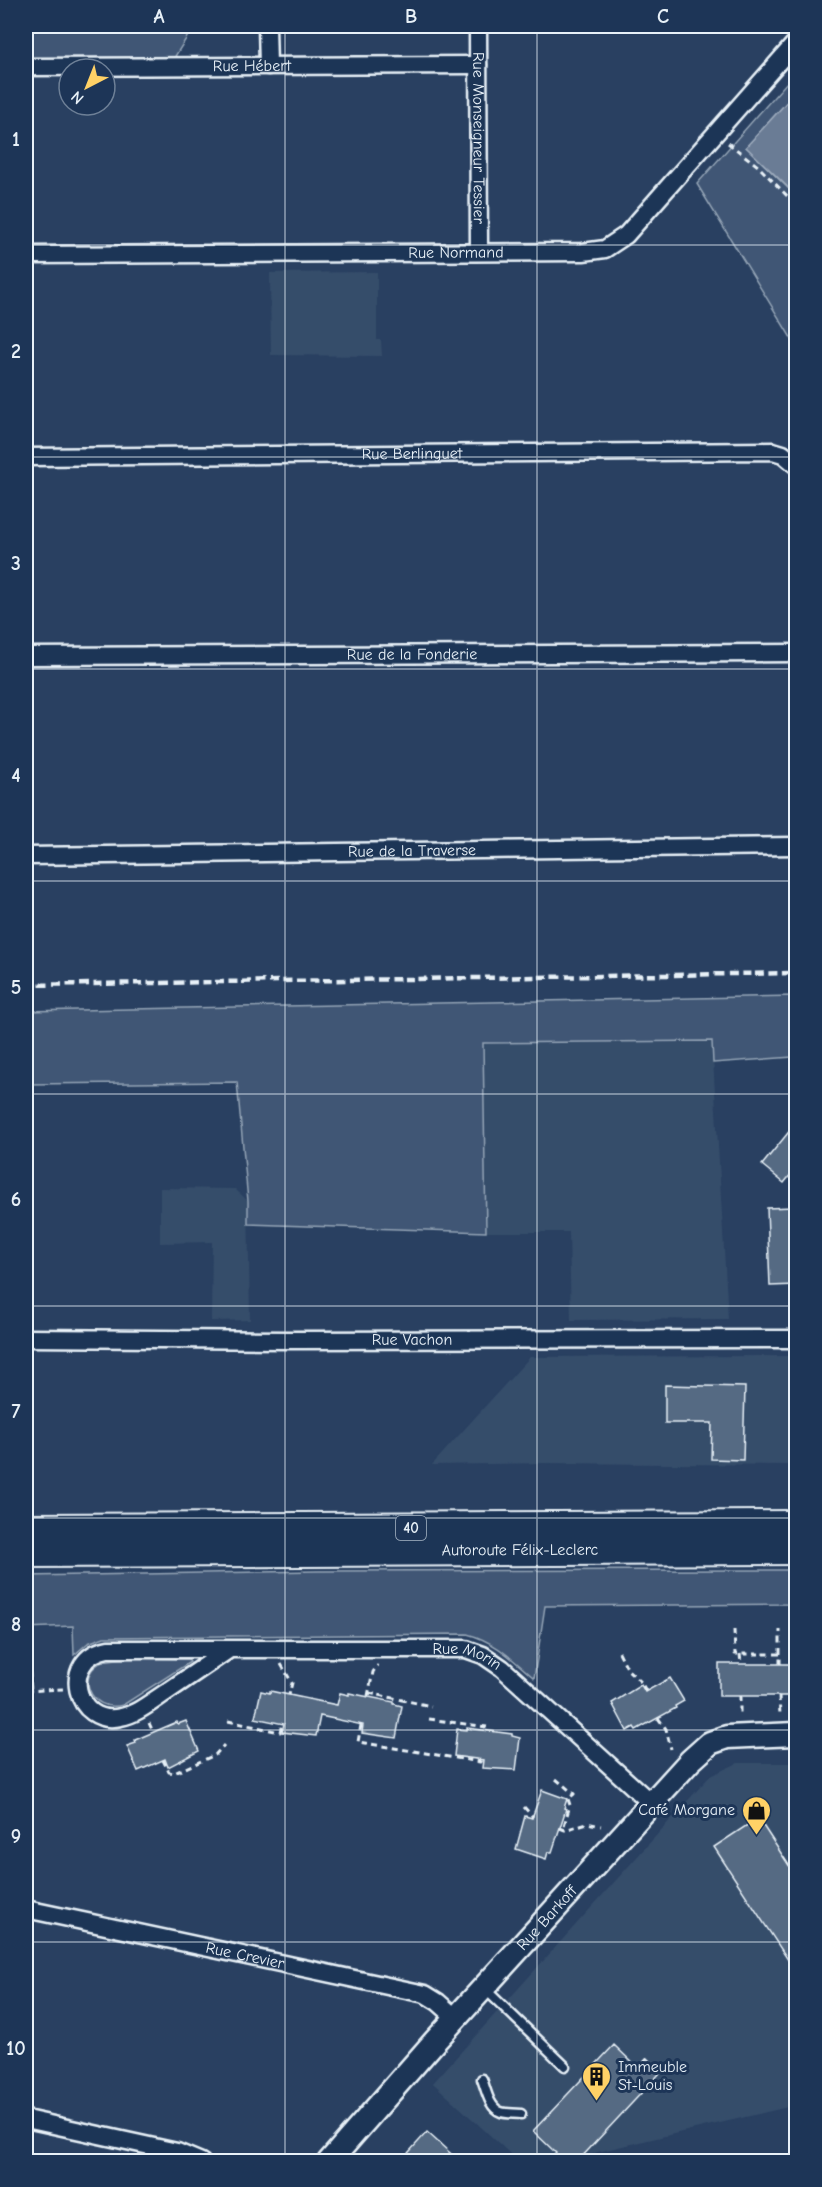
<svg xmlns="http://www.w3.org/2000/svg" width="822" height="2187" viewBox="0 0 822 2187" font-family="'Comic Neue',sans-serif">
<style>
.built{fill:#364d6b}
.green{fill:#415774;stroke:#94a4b6;stroke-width:1.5}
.water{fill:#6b7c95;stroke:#9dabbd;stroke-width:1.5}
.building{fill:#556a83;stroke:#e8f1f8;stroke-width:1.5}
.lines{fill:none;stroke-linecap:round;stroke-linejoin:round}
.lane-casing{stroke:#e8f1f8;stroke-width:13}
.street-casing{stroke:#e8f1f8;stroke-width:21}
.secondary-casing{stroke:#e8f1f8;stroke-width:27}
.highway-casing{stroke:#e8f1f8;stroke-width:34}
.path{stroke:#e8f1f8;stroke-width:3;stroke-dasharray:6 4.5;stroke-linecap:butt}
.lane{stroke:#1d3557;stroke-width:8}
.street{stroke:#1d3557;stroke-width:16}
.secondary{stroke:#1d3557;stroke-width:22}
.highway{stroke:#1d3557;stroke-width:30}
.rail{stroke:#e8f1f8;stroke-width:4.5;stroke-dasharray:9 4.5;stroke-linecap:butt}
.grid{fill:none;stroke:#e8f1f8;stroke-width:1.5;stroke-opacity:0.55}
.labels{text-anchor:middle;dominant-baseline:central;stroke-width:6;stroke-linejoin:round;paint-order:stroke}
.shield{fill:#1d3557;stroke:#abb9c8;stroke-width:1.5}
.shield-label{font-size:15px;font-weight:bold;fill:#e8f1f8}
.street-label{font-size:16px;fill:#e8f1f8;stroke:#1d3557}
.poi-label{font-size:16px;fill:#e8f1f8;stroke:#1d3557;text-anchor:end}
.neatline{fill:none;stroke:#e8f1f8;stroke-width:2}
.grid-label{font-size:20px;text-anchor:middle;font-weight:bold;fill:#e8f1f8}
</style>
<rect width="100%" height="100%" fill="#294061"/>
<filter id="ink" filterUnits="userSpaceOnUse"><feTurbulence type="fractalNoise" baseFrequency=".0167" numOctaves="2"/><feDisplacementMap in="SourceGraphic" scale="12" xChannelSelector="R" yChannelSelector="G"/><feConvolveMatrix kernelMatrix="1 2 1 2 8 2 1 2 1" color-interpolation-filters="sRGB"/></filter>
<g filter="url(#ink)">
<path class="built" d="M377,272V340H381L382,356L271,355L270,273Z
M712,1041L728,1319L571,1320L569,1232H486L483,1043Z
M160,1188L235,1189L248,1201L250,1320L211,1321L212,1242L160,1243Z
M796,1356V1465L543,1463L432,1465L530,1357Z
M738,1763H796V2105L597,2152L581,2161H518L433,2083L710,1776Z"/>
<path class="green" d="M26,26H194L169,66L26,63Z
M788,81L796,89V92L746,147L796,196V346L697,184Z
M796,996V1055L793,1057L713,1063L712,1041L483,1043L486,1232L248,1224V1201L237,1082L26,1084V1011Z
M796,1570V1604L545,1606L534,1678C513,1660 495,1641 467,1634L104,1637L88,1643L74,1655L73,1626L26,1628V1576L318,1571Z
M188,1659L190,1662L123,1705C89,1714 74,1671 105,1661C122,1656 168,1659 188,1659Z"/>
<path class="water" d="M796,92V195L746,147Z"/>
<path class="building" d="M796,1123V1168L784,1183L762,1165Z
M793,1207L796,1285L770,1286L767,1208Z
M665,1385L745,1387L743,1460L711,1459L712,1423H665Z
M719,1664H796V1696H719Z
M670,1678L684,1701L675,1706L676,1708L636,1730L634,1727L627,1731L612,1703L641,1685L645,1692Z
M261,1691L270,1693V1691L337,1705L340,1693L349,1695V1693L394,1702V1704L402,1706L396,1738L362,1733L363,1725L320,1716L316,1736L282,1732L284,1724L255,1718Z
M186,1721L199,1751L168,1767L165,1759L138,1771L127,1746L136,1743L135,1740L177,1722L178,1724Z
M467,1728L512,1734V1736L520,1738L516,1770L482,1768L483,1760L454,1756L457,1729L467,1730Z
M542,1790L567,1799L564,1808L566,1809L552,1852H548L546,1859L516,1849L525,1816L532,1818Z
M758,1818L796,1876V1972L714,1847Z
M614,2045L638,2068L647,2058L661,2072L577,2162H548L556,2153L533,2131Z
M427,2132L460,2162H400Z"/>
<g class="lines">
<defs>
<path id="lane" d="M484,1988L565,2066
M482,2079C486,2089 489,2108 501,2112C507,2114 515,2113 521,2114"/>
<g id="street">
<path d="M267,26L268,66"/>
<path id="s1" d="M478,26L479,252"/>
<path id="s2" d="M26,67L478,65"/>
<path id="s3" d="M26,255L583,252L605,249L626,235L796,42"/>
<path id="s4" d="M26,457L773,451L783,454L796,465"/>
<path id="s5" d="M26,656L796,653"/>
<path id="s6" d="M26,856L796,846"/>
<path id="s7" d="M26,1338L291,1340L796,1339"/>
<path id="s8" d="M230,1649C208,1664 187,1678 165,1693C151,1702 137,1714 121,1717C75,1728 58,1658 108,1649H466L483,1655L502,1668L651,1803"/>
<path id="s9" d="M26,1909L425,1994L438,2002L456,2018"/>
<path d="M26,2119L177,2152L201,2162"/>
</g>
<g id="secondary">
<path id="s10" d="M329,2162L435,2041L690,1761L710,1743L727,1737L796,1734"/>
</g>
<g id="highway">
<path d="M26,1529L796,1526"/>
<path id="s11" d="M26,1552L796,1549"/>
</g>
</defs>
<use href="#lane" class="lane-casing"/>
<use href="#street" class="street-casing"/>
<use href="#secondary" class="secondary-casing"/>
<use href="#highway" class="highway-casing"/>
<path class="path" d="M728,143L758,166L796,205
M734,1630L735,1654H780V1664
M28,1651L31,1691
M619,1652L628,1670L641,1682L646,1691
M740,1654L741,1664
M780,1654V1630
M281,1664L292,1683L289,1695
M26,1691L63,1689
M369,1693L431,1706
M368,1696L373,1672L378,1665
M740,1696V1716
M779,1696L780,1715
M658,1718L666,1729L671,1749
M429,1719L487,1727V1731
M228,1721L280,1732L282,1723
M149,1723L153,1732
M361,1725L358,1742L480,1762L481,1759
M163,1760L169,1772L174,1773L215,1755L224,1745
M556,1779L574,1794L568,1799L570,1805L563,1829
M524,1807L533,1817
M560,1828L565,1830L587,1823L601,1826"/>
<use href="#lane" class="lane"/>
<use href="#street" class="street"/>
<use href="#secondary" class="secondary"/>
<use href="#highway" class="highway"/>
<path class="rail" d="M26,985L796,973"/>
</g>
</g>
<path class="grid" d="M285,26V2162M537,26V2162M26,245H796M26,457H796M26,669H796M26,881H796M26,1094H796M26,1306H796M26,1518H796M26,1730H796M26,1942H796"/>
<defs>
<symbol id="shop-pin" viewBox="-11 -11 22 30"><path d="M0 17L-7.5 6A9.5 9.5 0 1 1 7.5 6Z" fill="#ffd166" stroke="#1d3557"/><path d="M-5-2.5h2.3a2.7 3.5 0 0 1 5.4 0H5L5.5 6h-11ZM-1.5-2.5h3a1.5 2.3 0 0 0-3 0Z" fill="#111"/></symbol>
<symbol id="building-pin" viewBox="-11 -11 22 30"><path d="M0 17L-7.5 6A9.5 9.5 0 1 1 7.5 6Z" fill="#ffd166" stroke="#1d3557"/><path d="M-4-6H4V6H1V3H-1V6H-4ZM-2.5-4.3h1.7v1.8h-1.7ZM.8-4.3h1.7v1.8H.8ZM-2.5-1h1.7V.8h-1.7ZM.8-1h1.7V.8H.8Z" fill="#111"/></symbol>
</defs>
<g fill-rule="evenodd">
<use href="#shop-pin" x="740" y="1794" width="33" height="45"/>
<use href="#building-pin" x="580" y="2060" width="33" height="45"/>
</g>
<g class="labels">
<rect class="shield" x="396" y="1516" width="30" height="24" rx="4.5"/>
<g class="shield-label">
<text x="411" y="1528">40</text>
</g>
<g class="street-label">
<text stroke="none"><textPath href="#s2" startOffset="226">Rue Hébert</textPath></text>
<text stroke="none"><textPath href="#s1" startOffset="112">Rue Monseigneur Tessier</textPath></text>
<text stroke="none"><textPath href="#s3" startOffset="430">Rue Normand</textPath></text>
<text stroke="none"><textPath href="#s4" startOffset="386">Rue Berlinguet</textPath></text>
<text stroke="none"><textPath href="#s5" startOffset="386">Rue de la Fonderie</textPath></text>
<text stroke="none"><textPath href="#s6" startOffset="386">Rue de la Traverse</textPath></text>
<text stroke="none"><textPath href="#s7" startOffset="386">Rue Vachon</textPath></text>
<text stroke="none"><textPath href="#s11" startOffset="494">Autoroute Félix-Leclerc</textPath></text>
<text stroke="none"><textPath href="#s8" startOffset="603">Rue Morin</textPath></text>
<text stroke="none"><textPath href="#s10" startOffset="327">Rue Barkoff</textPath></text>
<text stroke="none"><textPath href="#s9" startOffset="224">Rue Crevier</textPath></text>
</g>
<g class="poi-label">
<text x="735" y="1810">Café Morgane</text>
<text x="618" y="2067" text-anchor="start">Immeuble<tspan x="618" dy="18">St-Louis</tspan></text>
</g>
</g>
<rect width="822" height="2187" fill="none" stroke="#1d3557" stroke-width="66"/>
<g transform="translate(87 87) rotate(222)"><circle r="28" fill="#1d3557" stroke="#6e8097" stroke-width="1.5"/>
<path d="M0-4.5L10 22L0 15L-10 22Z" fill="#ffd166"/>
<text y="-9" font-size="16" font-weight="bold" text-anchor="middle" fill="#e8f1f8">N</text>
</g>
<rect x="33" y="33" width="756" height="2121" class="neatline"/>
<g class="grid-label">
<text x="159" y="23">A</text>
<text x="411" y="23">B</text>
<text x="663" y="23">C</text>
<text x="16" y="146">1</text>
<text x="16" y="358">2</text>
<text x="16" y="570">3</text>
<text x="16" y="782">4</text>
<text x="16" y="994">5</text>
<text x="16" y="1206">6</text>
<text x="16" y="1418">7</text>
<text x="16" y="1631">8</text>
<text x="16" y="1843">9</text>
<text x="16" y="2055">10</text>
</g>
</svg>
